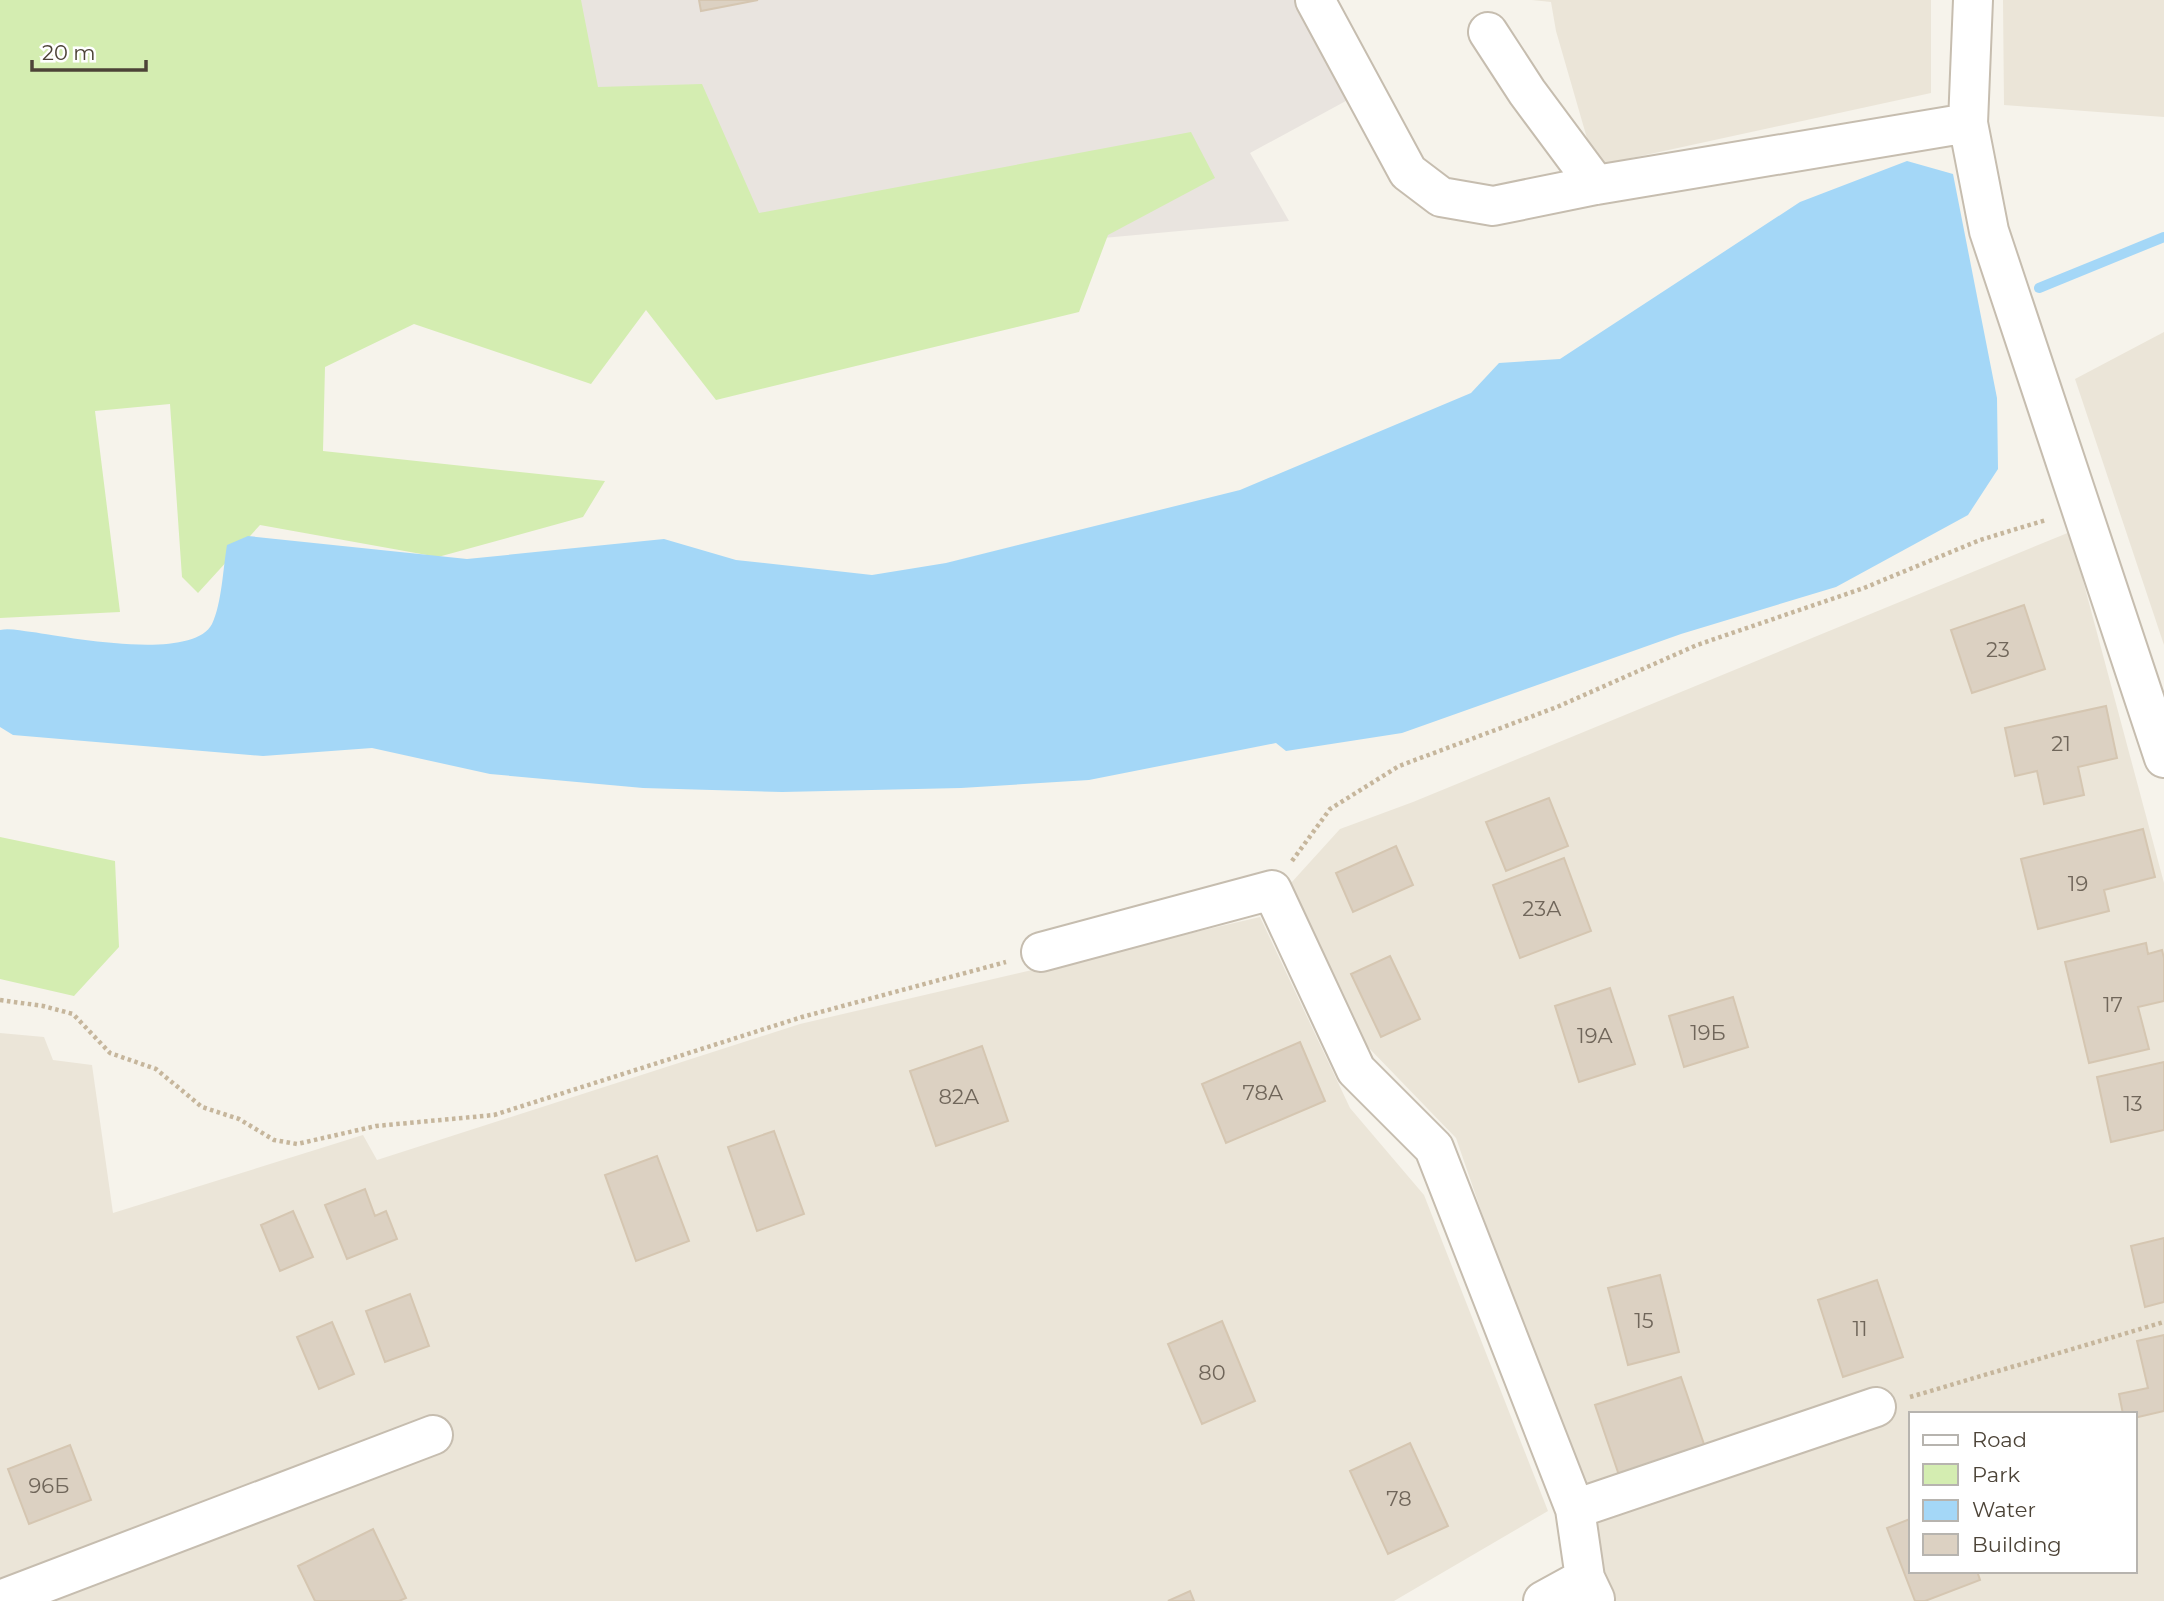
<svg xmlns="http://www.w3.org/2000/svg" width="2164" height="1601" viewBox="0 0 2164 1601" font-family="Montserrat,sans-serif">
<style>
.residential{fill:#ebe5d8;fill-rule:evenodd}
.industrial{fill:#e9e4df}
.green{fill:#d4edb1}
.water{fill:#a4d7f7}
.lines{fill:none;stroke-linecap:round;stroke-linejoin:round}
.stream{stroke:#a4d7f7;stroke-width:10}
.building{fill:#dcd1c2;stroke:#d5c6b1;stroke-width:2}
.minor-casing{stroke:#c6bdaf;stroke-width:42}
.path{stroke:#c6b69c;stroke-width:4.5;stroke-dasharray:3.5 3.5;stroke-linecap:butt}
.minor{stroke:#fff;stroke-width:38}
.labels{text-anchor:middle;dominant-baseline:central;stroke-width:5;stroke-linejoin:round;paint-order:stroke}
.number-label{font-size:21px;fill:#70665a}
</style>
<rect width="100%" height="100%" fill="#f6f3eb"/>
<path class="residential" d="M1532,0H1931V93L1595,166L1556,31L1551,2Z
M2003,0H2164V117L2004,105Z
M2164,332V645L2075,379Z
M2070,532L2164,883V1601H1612L1577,1489L1456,1138L1366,1045L1291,883L1340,829L1413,802ZM1910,1414H2134V1571H1910Z
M1260,917L1350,1108L1424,1195L1548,1511L1394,1601H0V1033L44,1037L53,1060L92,1065L113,1213L363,1135L377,1160L800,1024Z"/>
<path class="industrial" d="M91,0H1303L1355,96L1250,153L1289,221L119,328Z"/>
<path class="green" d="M0,0H581L598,87L702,84L759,213L1191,132L1215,178L1108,235L1079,312L716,400L646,310L591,384L414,324L325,367L323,451L605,481L583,517L438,557L260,525L198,593L182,577L170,404L95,411L120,612L0,618Z
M0,837L115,861L119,947L74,996L0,979Z"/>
<path class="water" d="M1907,161L1953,174L1997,398L1998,469L1968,515L1836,587L1681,634L1402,733L1286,751L1276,743L1089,780L961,788L782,792L643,788L490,774L372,748L263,756L13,735L0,727V630C10,628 21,631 32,632C68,637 192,662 212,624C222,603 223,568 227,545L248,536L467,559L664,539L736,560L872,575L946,563L1240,490L1471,393L1499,363L1560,359L1800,202Z"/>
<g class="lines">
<path class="stream" d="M2039,288L2164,237"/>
</g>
<path class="building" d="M699,0H758L701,11Z
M2024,605L2045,669L1972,693L1951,630Z
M2106,706L2117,758L2078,767L2084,795L2044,804L2037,771L2015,776L2005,728Z
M1549,798L1568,846L1506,871L1486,822Z
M2143,829L2155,877L2104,890L2109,911L2038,929L2021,859Z
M1396,846L1413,885L1353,912L1336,873Z
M1564,858L1591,931L1520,958L1493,885Z
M2146,943L2148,954L2162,950L2164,958V1001L2138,1007L2149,1049L2089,1063L2065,962Z
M1390,956L1420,1019L1381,1037L1351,974Z
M1610,988L1635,1064L1579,1082L1555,1006Z
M1733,997L1748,1047L1684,1067L1669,1016Z
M1300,1042L1325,1101L1226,1143L1202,1084Z
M982,1046L1008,1121L936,1146L910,1071Z
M2164,1062V1130L2111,1142L2097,1077Z
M774,1131L804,1214L757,1231L728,1147Z
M657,1156L689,1241L636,1261L605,1175Z
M365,1189L375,1216L386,1211L397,1239L347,1259L325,1205Z
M293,1211L313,1257L280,1271L261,1225Z
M2164,1238V1302L2145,1307L2131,1246Z
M1660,1275L1679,1352L1628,1365L1608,1288Z
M1877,1280L1903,1357L1843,1377L1818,1300Z
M410,1294L429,1346L385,1362L366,1311Z
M1222,1321L1255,1401L1202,1424L1168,1344Z
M332,1322L354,1374L319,1389L297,1337Z
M2164,1335V1411L2134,1418V1414H2123L2119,1394L2148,1388L2137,1341Z
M1681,1377L1707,1453L1621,1481L1595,1405Z
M1410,1443L1448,1526L1388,1554L1350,1471Z
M70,1445L91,1500L29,1524L8,1469Z
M1910,1519V1571H1977L1980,1580L1925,1601H1915L1887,1528Z
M373,1529L406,1598L399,1601H315L298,1566Z
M1190,1591L1194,1601H1168Z"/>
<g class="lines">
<defs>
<path id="minor" d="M1315,0L1408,172L1441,197L1493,206L1596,185L1968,123
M1973,0L1968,123L1989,231L2164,758
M1488,32L1527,92L1596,185
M1041,952L1272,890L1356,1070L1434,1148L1575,1509L1585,1578
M1575,1509L1876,1407
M0,1600L433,1435
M1543,1601L1585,1578L1595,1599"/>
</defs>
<use href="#minor" class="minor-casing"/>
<path class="path" d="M1292,861L1330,809L1399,766L1557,707L1697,645L1864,588L1980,540L2046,520
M0,1000L43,1006L73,1014L110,1053L156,1069L202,1107L239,1119L274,1140L297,1144L376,1126L494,1115L802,1017L1006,962
M1910,1397L2164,1322"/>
<use href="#minor" class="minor"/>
</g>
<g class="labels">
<g class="number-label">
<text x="1998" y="649">23</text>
<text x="2061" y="743">21</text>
<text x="2078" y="883">19</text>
<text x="1542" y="908">23А</text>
<text x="2113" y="1004">17</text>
<text x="1708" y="1032">19Б</text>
<text x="1595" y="1035">19А</text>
<text x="1263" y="1092">78А</text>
<text x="959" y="1096">82А</text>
<text x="2133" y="1103">13</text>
<text x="1644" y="1320">15</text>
<text x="1860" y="1328">11</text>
<text x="1212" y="1372">80</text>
<text x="49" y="1485">96Б</text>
<text x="1399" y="1498">78</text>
</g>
</g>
<rect x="1909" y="1412" width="228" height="161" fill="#ffffff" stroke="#b7b4af" stroke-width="2"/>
<rect x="1923" y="1435" width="35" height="10" fill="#ffffff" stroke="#b7b4af" stroke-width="2"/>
<text x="1972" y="1447" font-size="21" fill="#4c4337">Road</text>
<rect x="1923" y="1464" width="35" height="21" fill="#d4edb1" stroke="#b7b4af" stroke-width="2"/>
<text x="1972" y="1482" font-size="21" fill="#4c4337">Park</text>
<rect x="1923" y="1500" width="35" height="21" fill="#a4d7f7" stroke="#b7b4af" stroke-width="2"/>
<text x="1972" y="1517" font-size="21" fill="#4c4337">Water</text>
<rect x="1923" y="1534" width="35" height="21" fill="#dcd1c2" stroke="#b7b4af" stroke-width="2"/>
<text x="1972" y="1552" font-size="21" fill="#4c4337">Building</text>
<path d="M32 60v10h114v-10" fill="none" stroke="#4c4337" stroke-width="3.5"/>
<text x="42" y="60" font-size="21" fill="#4c4337" stroke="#ffffff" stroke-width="5" paint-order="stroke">20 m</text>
</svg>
